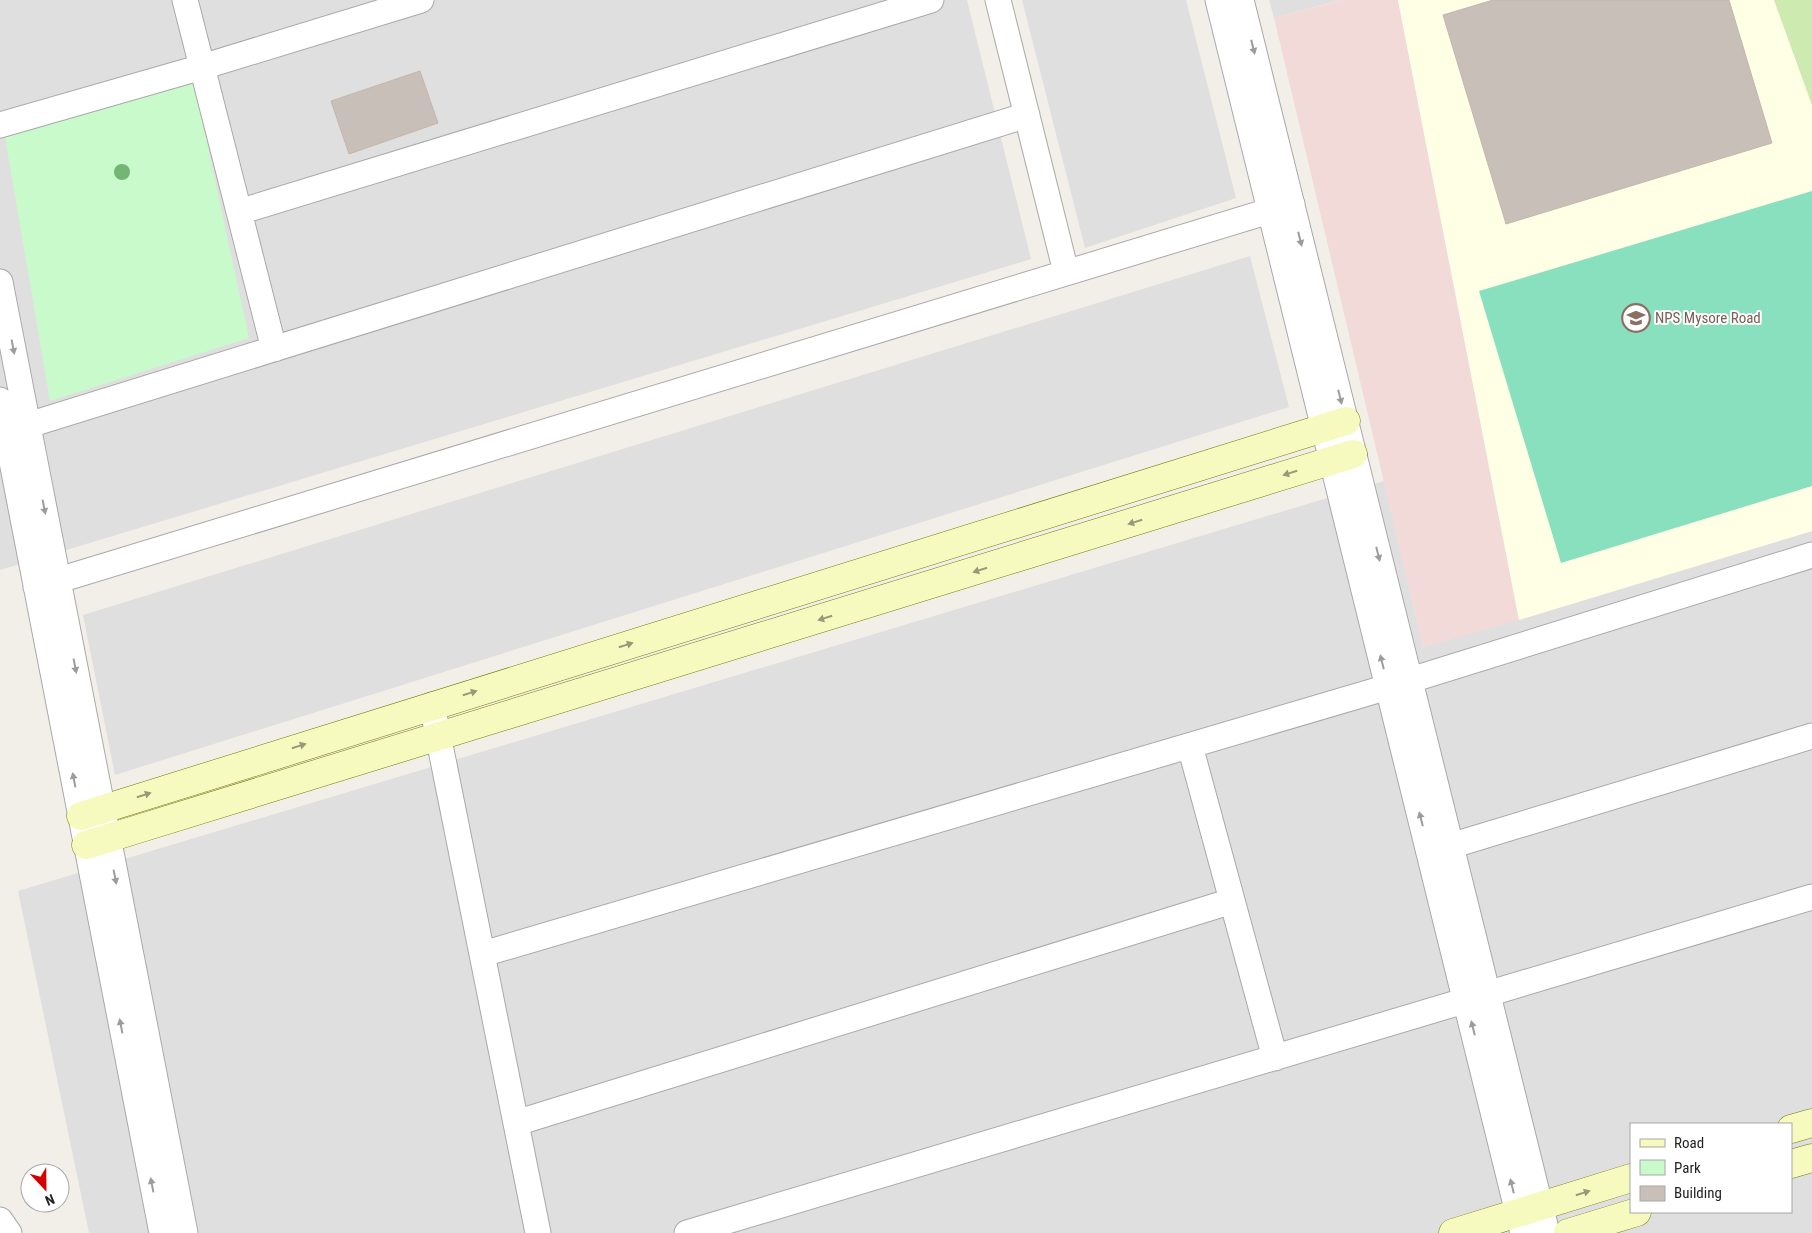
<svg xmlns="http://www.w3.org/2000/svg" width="1812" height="1233" viewBox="0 0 1812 1233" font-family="'Roboto Condensed',sans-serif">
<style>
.residential{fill:#e0dfdf;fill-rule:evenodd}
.commercial{fill:#f2dad9}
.education{fill:#ffffe5}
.grass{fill:#cdebb0}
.park{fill:#c8facc}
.pitch{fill:#88e0be}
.building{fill:#c7bfb8;stroke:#c4b6ab}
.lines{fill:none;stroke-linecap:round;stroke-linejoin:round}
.street-casing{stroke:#a9a9a9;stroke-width:27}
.secondary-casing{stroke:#707d05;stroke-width:29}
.street{stroke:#fff;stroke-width:25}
.secondary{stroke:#f7fabf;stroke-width:28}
.tree{fill:#74b475}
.oneway{fill:#9c9c9c}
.oneway2{fill:#979978}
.labels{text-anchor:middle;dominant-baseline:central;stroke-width:4;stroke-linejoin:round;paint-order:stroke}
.education-label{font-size:15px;fill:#785e54;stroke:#fff;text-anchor:start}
</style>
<rect width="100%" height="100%" fill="#f2efe9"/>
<path class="residential" d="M0,0H967L1031,259L0,570Z
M1022,0H1186L1236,198L1085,248Z
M1269,0H1340L1274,18Z
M1250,256L1289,407L115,775L83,615Z
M1384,481L1423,647L1812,531V1233H89L18,891ZM1631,1124H1791V1212H1631Z"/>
<path class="commercial" d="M1341,0H1398L1519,620L1423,647L1274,18Z"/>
<path class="education" d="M1398,0H1774L1812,105V531L1519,620Z"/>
<path class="grass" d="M1774,0H1812V105Z"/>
<path class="park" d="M193,79L249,338L50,401L4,131Z"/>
<path class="pitch" d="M1812,191V486L1561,563L1479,291Z"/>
<path class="building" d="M1493,0H1729L1772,143L1506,224L1443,15Z
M420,71L438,123L349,154L331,101Z"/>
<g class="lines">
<defs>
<path id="street" d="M185,0L274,349
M998,0L1066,272
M1218,0L1523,1233
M1241,0L1547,1233
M0,125L202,67L421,0
M239,212L931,0
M0,282L185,1233
M0,400L162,1233
M6,432L1027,115
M36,587L1292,204
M432,705L538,1233
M1190,746L1275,1058
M1434,851L1812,736
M483,954L1388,687L1812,555
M516,1123L1232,901
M0,1220L9,1233
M687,1233L1812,897"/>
<path id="secondary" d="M81,816L1346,421
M86,845L1353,454
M1791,1129L1812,1123
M1791,1164L1812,1158
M1453,1233L1631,1178
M1568,1233L1637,1212"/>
</defs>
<use href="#street" class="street-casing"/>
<use href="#secondary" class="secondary-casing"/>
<use href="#street" class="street"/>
<use href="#secondary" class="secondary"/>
</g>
<circle class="tree" cx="122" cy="172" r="8"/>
<defs><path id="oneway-solid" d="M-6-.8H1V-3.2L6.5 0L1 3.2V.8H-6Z" transform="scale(1.25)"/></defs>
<g class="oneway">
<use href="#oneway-solid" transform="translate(1253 47) rotate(76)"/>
<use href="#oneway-solid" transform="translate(1300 239) rotate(76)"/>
<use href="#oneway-solid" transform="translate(13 347) rotate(79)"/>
<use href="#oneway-solid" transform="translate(1340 397) rotate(76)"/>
<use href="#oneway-solid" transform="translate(44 507) rotate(79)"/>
<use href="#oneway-solid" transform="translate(1378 554) rotate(76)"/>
<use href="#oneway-solid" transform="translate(1382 662) rotate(-104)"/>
<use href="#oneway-solid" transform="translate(75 666) rotate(79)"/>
<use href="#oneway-solid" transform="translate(74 780) rotate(-101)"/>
<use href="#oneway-solid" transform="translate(1421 819) rotate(-104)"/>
<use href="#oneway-solid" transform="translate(115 877) rotate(79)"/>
<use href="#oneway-solid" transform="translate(121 1026) rotate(-101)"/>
<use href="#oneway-solid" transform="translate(1473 1028) rotate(-104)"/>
<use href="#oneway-solid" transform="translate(152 1185) rotate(-101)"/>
<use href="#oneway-solid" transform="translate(1512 1186) rotate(-104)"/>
</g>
<g class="oneway2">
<use href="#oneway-solid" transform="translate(1290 473) rotate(163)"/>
<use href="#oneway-solid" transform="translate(1135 522) rotate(163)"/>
<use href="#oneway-solid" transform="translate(980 570) rotate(163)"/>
<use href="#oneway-solid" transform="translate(825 618) rotate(163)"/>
<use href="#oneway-solid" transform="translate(626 645) rotate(-17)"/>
<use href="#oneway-solid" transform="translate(470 693) rotate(-17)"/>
<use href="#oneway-solid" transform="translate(299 746) rotate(-17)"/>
<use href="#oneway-solid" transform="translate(144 795) rotate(-18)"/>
<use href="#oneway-solid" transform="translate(1583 1193) rotate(-17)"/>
</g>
<defs>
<symbol id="school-ring" viewBox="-11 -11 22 22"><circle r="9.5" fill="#fff" stroke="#8d6e63" stroke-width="1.5"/><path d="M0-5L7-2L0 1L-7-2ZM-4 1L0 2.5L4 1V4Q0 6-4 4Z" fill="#8d6e63"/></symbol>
</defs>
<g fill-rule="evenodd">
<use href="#school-ring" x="1620" y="302" width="32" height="32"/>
</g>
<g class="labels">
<g class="education-label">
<text x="1655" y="318">NPS Mysore Road</text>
</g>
</g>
<rect x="1630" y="1123" width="162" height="90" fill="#ffffff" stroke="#a7a7a7"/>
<rect x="1640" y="1139" width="25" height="8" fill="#f7fabf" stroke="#a7a7a7"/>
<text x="1674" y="1148" font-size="15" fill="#222222">Road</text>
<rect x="1640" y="1160" width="25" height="15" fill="#c8facc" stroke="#a7a7a7"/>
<text x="1674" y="1173" font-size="15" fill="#222222">Park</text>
<rect x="1640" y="1186" width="25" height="15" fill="#c7bfb8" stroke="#a7a7a7"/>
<text x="1674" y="1198" font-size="15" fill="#222222">Building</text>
<g transform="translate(45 1188) rotate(158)"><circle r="24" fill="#ffffff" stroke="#a7a7a7"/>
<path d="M0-4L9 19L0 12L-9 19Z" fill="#d40000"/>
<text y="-8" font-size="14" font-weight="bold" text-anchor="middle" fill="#222222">N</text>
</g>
</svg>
